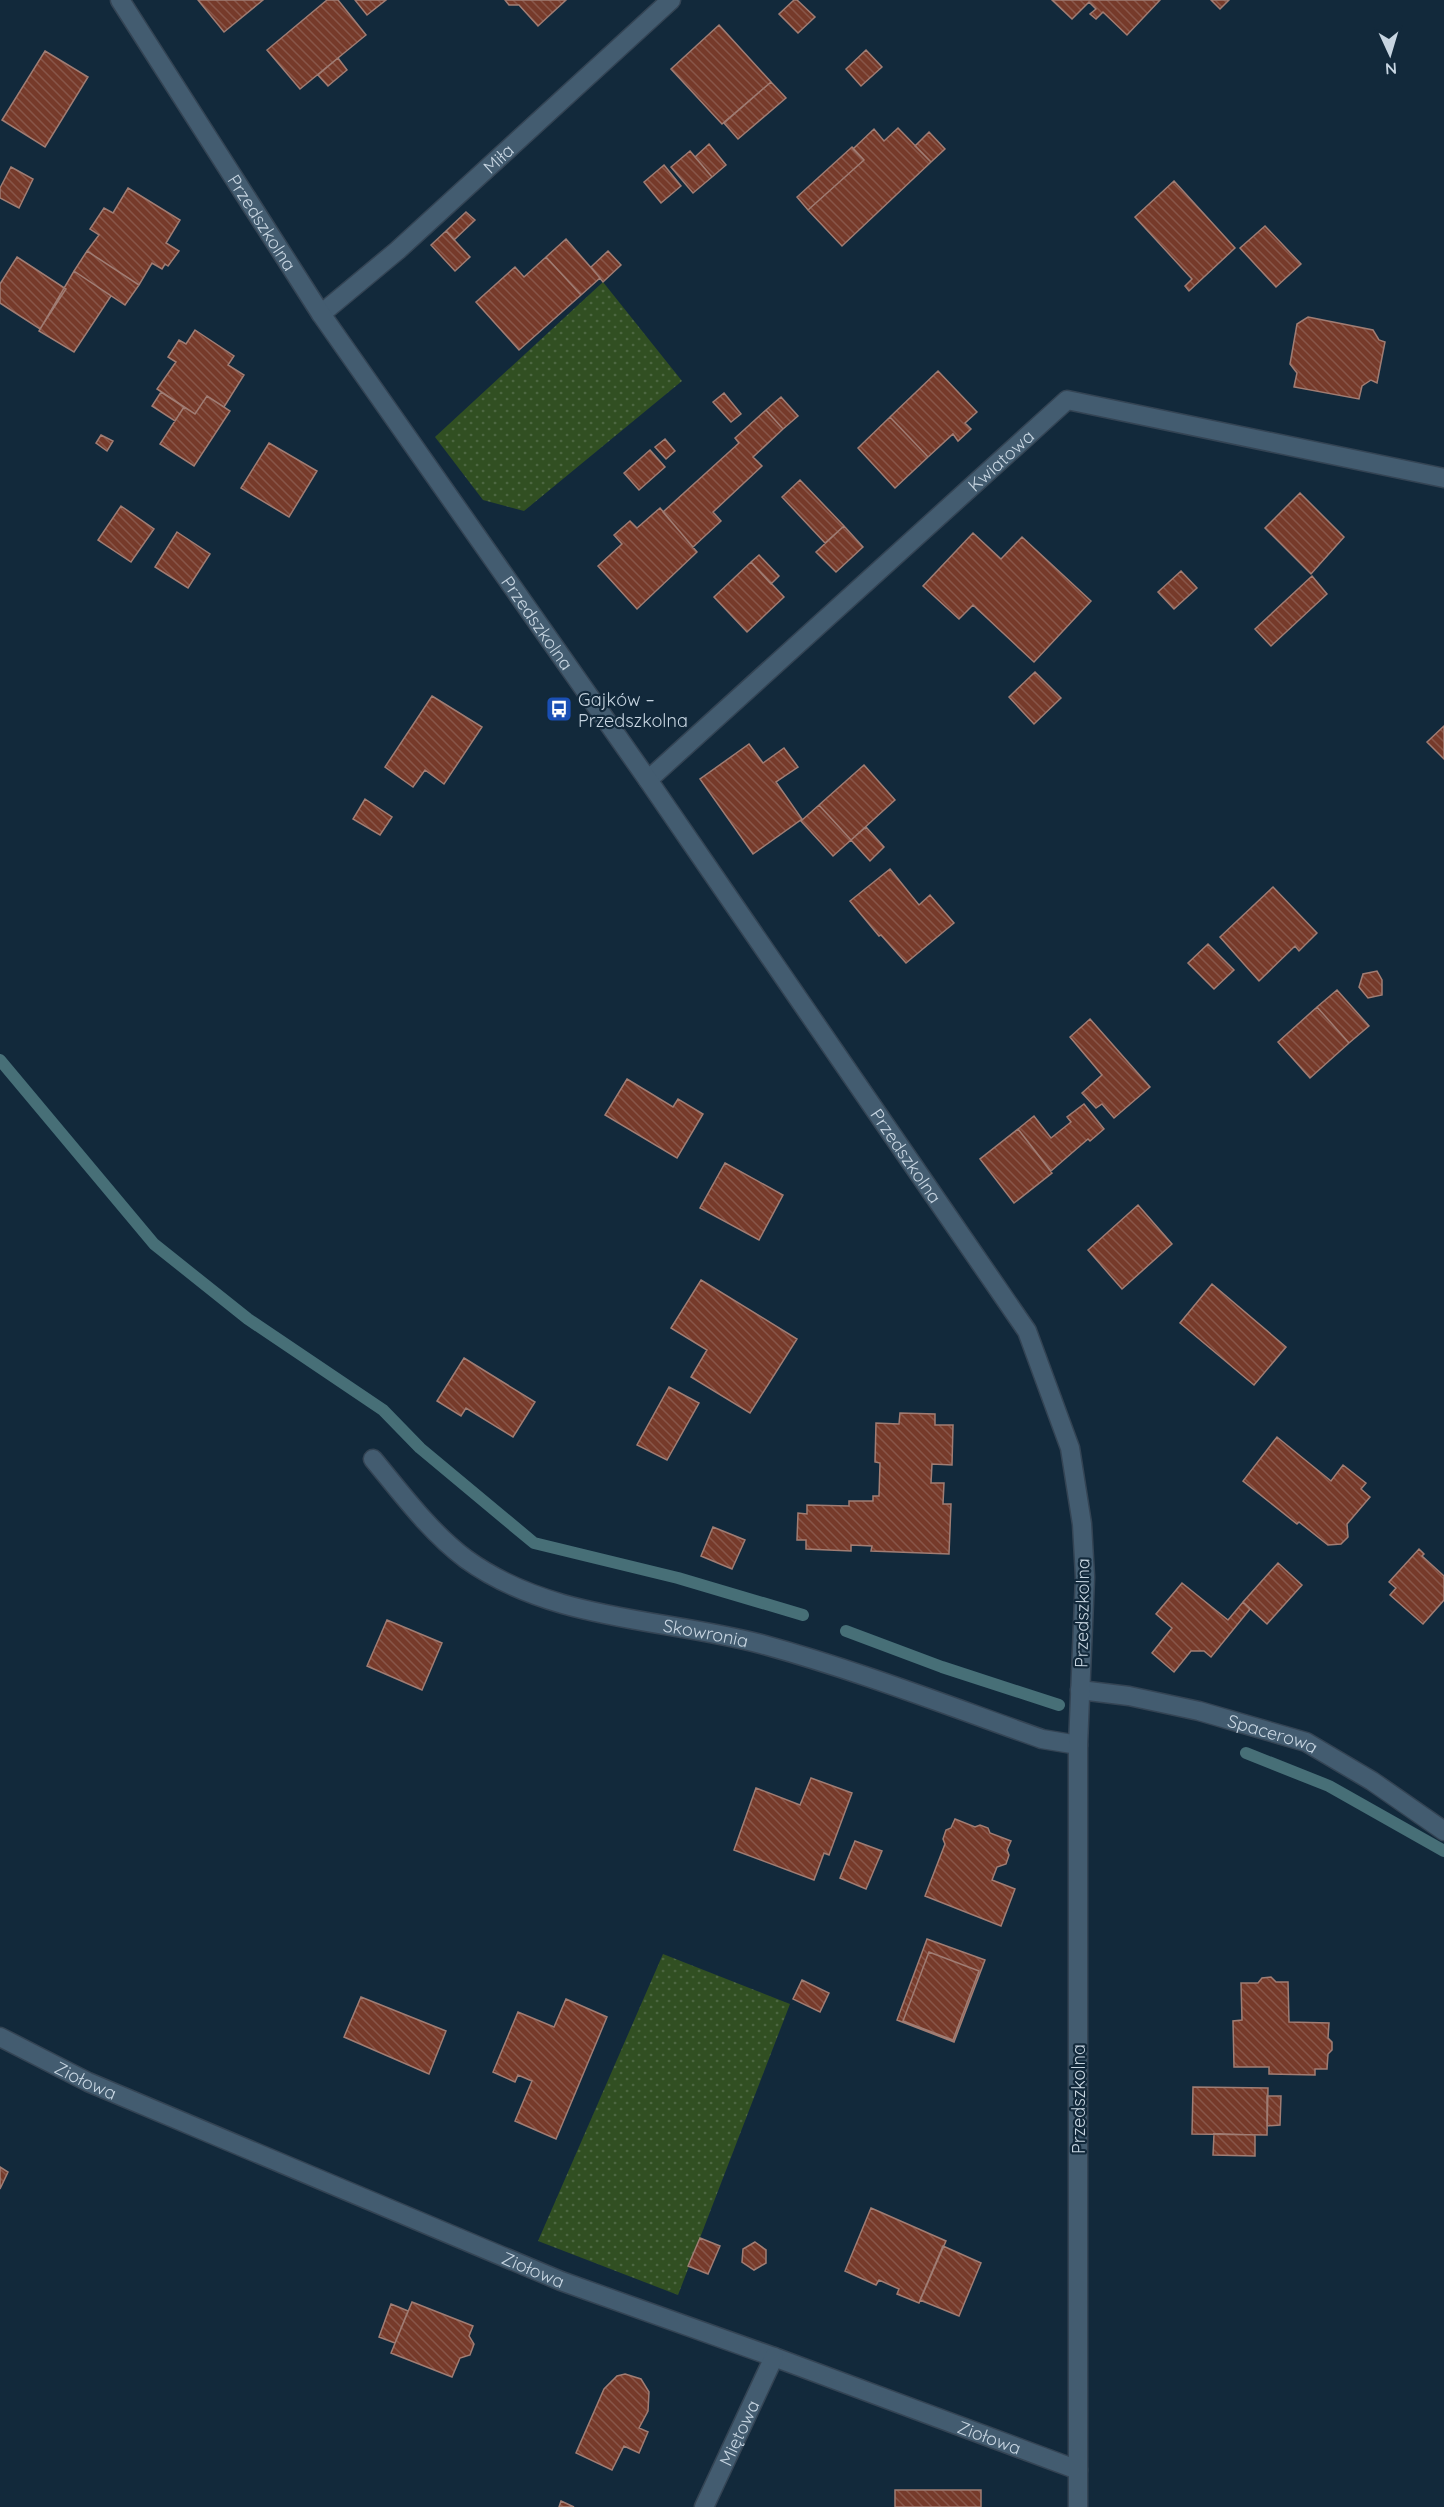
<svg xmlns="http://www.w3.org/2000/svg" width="1444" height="2507" viewBox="0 0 1444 2507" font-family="Quicksand,sans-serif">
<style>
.grass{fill:url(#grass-dots)}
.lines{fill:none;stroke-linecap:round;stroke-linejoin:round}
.stream{stroke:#476f77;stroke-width:12}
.building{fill:url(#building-back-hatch);stroke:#a07d74;stroke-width:1.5}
.street-casing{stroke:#344454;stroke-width:21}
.secondary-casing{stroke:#344454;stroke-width:21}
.street{stroke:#435c70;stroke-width:18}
.secondary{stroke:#435c70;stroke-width:18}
.labels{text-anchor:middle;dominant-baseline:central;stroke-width:4.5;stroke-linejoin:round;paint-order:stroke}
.street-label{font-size:18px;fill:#c7d5e1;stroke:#12293b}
.poi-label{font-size:18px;fill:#c7d5e1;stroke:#12293b;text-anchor:start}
</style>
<defs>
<pattern id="grass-dots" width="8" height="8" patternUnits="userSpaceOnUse" patternTransform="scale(1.5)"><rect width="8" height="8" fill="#314f22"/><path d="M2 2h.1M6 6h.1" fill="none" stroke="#4d6742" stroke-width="1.8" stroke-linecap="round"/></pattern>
<pattern id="building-back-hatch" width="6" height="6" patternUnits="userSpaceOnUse" patternTransform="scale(1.5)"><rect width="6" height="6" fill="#763a2a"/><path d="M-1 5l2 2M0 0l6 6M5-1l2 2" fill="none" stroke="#885649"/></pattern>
</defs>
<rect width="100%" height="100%" fill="#12293b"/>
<path class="grass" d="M603,282L682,381L524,511L483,500L435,437Z
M663,1954L790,2004L678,2295L538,2241Z"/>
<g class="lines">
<path class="stream" d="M0,1060L154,1244L248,1319L383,1410L420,1448L534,1543L678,1578L803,1615
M846,1631L942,1667L1059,1705
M1246,1753L1329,1786L1444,1851"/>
</g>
<path class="building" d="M198,0H263L224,32Z
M327,0H338L366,35L300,89L267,50Z
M355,0H386L367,15Z
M505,0H566L538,26L519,5H509Z
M794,0H797L815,17L798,33L779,14Z
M1052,0H1160L1127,35L1103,12L1096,19L1090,14L1096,9L1089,2L1072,19Z
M1211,0H1229L1220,9Z
M719,25L771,82L722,124L671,69Z
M866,50L882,67L861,86L846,69Z
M45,51L88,77L45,147L2,120Z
M338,58L347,70L328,86L318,75Z
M771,82L786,98L738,139L724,123Z
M898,128L931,162L842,246L808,210L864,160L853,149L874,129L884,141Z
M929,132L945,149L931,162L915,146Z
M709,144L726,165L712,177L695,157Z
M852,147L864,160L808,210L797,197Z
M690,151L712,177L693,193L671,167Z
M664,165L681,186L661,203L644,182Z
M11,167L33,179L19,208L0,198V188Z
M1174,181L1235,248L1189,291L1185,286L1192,279L1135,217Z
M128,188L180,220L166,243L179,251L168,266L165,264L162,269L152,263L139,285L87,251L99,235L90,229L104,208L113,213Z
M466,212L475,220L454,240L446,231Z
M1265,226L1301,264L1276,287L1240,248Z
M446,231L470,257L455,271L431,245Z
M566,239L600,278L581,295L546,257Z
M87,251L139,285L125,305L74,271Z
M608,251L621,265L603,282L591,267Z
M17,257L66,289L40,329L0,303V284Z
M546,257L581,295L519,350L476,302L515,267L524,277Z
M74,271L111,296L74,352L39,331Z
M1308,317L1373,330L1379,340L1385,342L1377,383L1371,380L1362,386L1359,399L1294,387L1297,373L1290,364L1297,324Z
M195,330L234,356L228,365L244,375L224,407L207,396L195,414L157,389L176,362L168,357L179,340L186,344Z
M938,371L977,412L965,423L971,429L958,441L953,434L928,457L890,417Z
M161,392L184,407L175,421L152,406Z
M724,393L741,414L731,422L713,402Z
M207,396L230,411L194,466L160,444L184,407L195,414Z
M781,397L798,416L783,429L766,410Z
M766,410L783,429L753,457L762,466L713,512L721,521L693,547L663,512L739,443L735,438Z
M890,417L928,457L895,488L858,448Z
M101,435L113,441L107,451L96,443Z
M665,439L675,451L666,459L655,447Z
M269,443L317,471L289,517L241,488Z
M650,450L665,467L639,490L624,473Z
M800,480L844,526L825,543L782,497Z
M1300,493L1344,537L1311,574L1265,528Z
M121,506L154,529L131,562L98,540Z
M660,508L697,552L637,609L598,566L622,544L614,535L630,521L637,528Z
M844,526L863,547L836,572L816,552Z
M177,532L210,554L188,588L155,567Z
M973,533L1001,559L1022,537L1091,601L1034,662L973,605L959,619L923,586Z
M759,555L779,576L771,584L751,562Z
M751,562L784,597L747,632L714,597Z
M1181,571L1197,588L1174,609L1158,592Z
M1312,576L1327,594L1271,646L1255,629Z
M1035,672L1061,698L1034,724L1009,697Z
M432,696L482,727L444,784L425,770L413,787L385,767Z
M1444,726V759L1427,742Z
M749,744L763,763L784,748L798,767L776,782L802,819L753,854L700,779Z
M864,765L895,800L851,840L819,805Z
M365,799L392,817L380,835L353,819Z
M819,805L851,840L833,856L801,821Z
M866,827L884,847L870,861L851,840Z
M890,869L919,905L930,895L954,923L906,963L881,935L879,936L850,901Z
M1273,887L1317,933L1299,951L1295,946L1259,981L1220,937Z
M1208,944L1234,970L1214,989L1188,963Z
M1377,971L1382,980V995L1368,998L1359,987L1363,974Z
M1337,990L1369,1026L1349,1043L1317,1007Z
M1317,1007L1349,1043L1310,1078L1278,1042Z
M1090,1019L1150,1087L1114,1118L1102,1104L1096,1108L1082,1093L1102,1075L1070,1037Z
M627,1079L673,1107L678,1099L703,1114L677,1158L605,1115Z
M1084,1104L1104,1129L1090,1141L1088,1139L1051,1171L1018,1129L1034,1116L1051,1138L1071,1122L1067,1117Z
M1018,1129L1052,1173L1014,1203L980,1159Z
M725,1163L783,1195L759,1240L700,1208Z
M1138,1205L1172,1244L1122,1289L1088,1250Z
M701,1280L797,1339L750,1413L691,1377L707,1350L671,1328Z
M1212,1284L1286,1347L1254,1385L1180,1323Z
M464,1358L535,1402L513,1437L466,1408L461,1416L437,1401Z
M669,1387L699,1403L667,1460L637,1445Z
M900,1413L935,1414V1425H953L952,1465L932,1464L931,1483H944L943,1504H951L949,1554L871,1551L872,1546L851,1545V1551L806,1549V1540H797L798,1513L807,1514V1505L849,1506V1501H873V1496H879L880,1463L875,1462L876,1423L899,1424Z
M1277,1437L1331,1481L1343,1465L1366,1483L1361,1489L1370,1497L1347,1524L1348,1537L1341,1544L1328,1545L1299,1522L1297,1524L1243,1481Z
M713,1527L745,1540L732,1569L701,1556Z
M1419,1549L1424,1554L1422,1556L1444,1576V1600L1423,1624L1390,1595L1396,1588L1389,1582Z
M1278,1563L1302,1585L1267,1624L1243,1602Z
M1182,1583L1228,1620L1243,1602L1250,1609L1211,1657L1204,1651H1191L1174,1672L1152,1653L1172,1628L1156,1614Z
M387,1620L442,1643L422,1690L367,1666Z
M811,1778L852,1793L829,1855L824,1853L814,1880L734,1850L756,1788L800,1805Z
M955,1819L975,1827L980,1825L988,1828L990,1833L1011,1841L1007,1850L1009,1855L1006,1864L997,1867L992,1880L1015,1889L1001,1926L925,1896L945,1844L943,1839L946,1830L951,1828Z
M855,1841L882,1851L866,1889L840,1878Z
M927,1939L985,1960L954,2042L897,2020Z
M929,1952L979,1971L953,2040L903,2021Z
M1271,1977L1276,1982H1288L1289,2022L1329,2023L1328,2038L1332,2042V2050L1328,2054L1327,2069H1315V2075L1269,2074V2067H1234L1233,2021L1242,2020L1241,1983H1258L1262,1978Z
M802,1980L829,1993L820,2012L793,1999Z
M361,1997L446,2031L429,2074L344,2037Z
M566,1999L607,2017L556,2139L515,2121L532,2081L518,2075L515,2082L493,2072L518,2012L554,2027Z
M1193,2087L1268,2088L1267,2135L1192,2134Z
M1267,2096H1281L1280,2125L1267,2126Z
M1214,2134L1255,2135V2156L1213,2155Z
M0,2167L8,2172L0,2189Z
M871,2208L946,2241L919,2303L897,2294L899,2289L879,2280L876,2285L845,2271Z
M700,2238L720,2246L708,2274L688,2266Z
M755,2242L766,2250V2263L754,2270L742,2262L743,2249Z
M943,2246L981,2263L959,2316L920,2300Z
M412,2302L473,2326L469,2336L474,2344L470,2355L460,2358L452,2377L391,2353Z
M391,2304L408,2311L395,2343L379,2337Z
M625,2374L641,2379L649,2392L648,2411L639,2428L648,2432L639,2453L624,2446L612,2470L576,2453L604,2389L617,2376Z
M895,2490H981V2507H895Z
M561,2501L574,2507H559Z"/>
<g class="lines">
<defs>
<g id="street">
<path id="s1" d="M321,314L398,250L671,0"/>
<path id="s2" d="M648,780L1067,400L1444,478"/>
<path id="s3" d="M373,1459C402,1494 430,1532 466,1559C552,1621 663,1618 761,1644C856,1670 949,1706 1042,1739L1078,1745"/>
<path id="s4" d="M1080,1690L1129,1696L1199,1711L1306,1742L1372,1781L1444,1831"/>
<path id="s5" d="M0,2037L88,2082L561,2281L774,2357L1078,2470"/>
<path id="s6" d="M704,2507L774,2357"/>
</g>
<g id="secondary">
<path id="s7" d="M120,0L321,314L648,780L1027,1331L1070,1448L1082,1524L1085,1577L1078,1745V2507"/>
</g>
</defs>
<use href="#street" class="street-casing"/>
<use href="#secondary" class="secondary-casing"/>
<use href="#street" class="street"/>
<use href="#secondary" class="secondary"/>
</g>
<defs>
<symbol id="bus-square" viewBox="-11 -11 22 22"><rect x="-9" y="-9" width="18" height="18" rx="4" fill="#1a4fb4" stroke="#12293b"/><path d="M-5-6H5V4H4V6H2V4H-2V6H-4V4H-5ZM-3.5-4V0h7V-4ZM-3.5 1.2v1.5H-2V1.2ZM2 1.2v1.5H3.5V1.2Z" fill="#fff"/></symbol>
</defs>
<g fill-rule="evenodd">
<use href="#bus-square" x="544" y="694" width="30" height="30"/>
</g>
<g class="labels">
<g class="street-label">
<text stroke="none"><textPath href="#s1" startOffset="236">Miła</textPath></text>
<text stroke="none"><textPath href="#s7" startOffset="264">Przedszkolna</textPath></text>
<text stroke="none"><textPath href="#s2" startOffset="476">Kwiatowa</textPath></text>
<text stroke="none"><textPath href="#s7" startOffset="750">Przedszkolna</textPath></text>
<text stroke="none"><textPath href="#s7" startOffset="1398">Przedszkolna</textPath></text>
<text transform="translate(1082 1613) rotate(-89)">Przedszkolna</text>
<text stroke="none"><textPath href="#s3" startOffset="390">Skowronia</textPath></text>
<text stroke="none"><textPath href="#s4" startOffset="198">Spacerowa</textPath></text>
<text stroke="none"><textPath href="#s5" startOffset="96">Ziołowa</textPath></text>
<text transform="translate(1078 2099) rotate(-90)">Przedszkolna</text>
<text stroke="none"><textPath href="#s5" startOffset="582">Ziołowa</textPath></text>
<text stroke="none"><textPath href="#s6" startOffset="82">Miętowa</textPath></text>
<text stroke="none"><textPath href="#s5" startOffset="1068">Ziołowa</textPath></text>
</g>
<g class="poi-label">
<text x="578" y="699">Gajków –<tspan x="578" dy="21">Przedszkolna</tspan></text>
</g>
</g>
<g transform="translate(1390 54) rotate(176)" stroke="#12293b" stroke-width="4.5" paint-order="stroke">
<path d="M0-4.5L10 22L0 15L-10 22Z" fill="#c7d5e1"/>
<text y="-9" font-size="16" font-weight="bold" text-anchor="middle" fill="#c7d5e1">N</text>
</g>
</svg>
